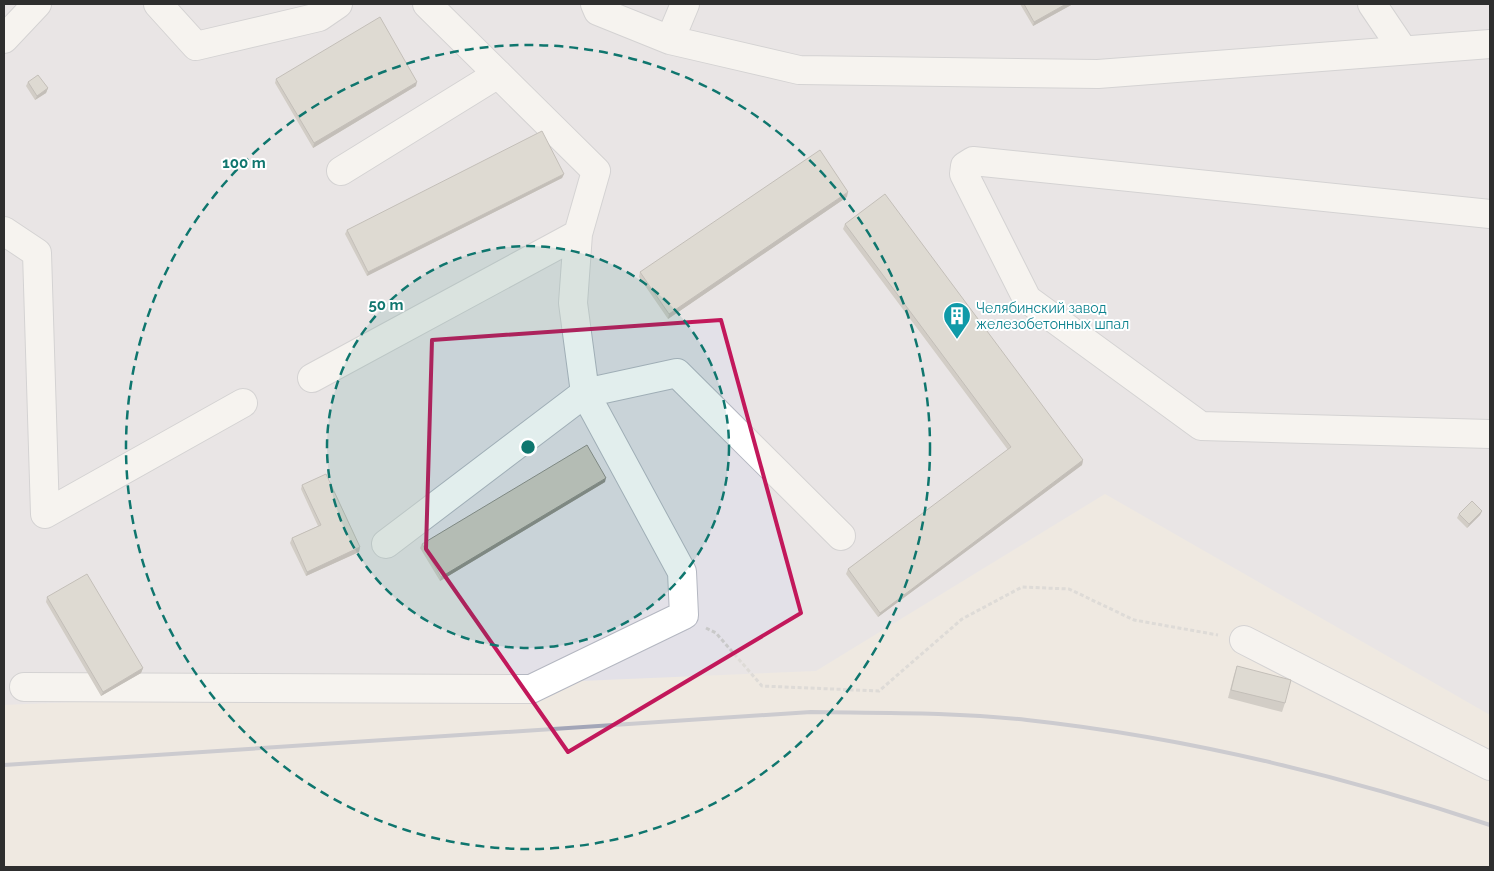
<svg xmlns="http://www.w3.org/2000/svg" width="1494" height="871" viewBox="0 0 1494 871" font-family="Raleway,sans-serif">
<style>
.industrial{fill:#e3e1e8}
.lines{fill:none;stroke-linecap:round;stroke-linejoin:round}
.minor-casing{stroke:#b4b7c1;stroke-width:30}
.path{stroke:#c9c9c9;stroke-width:3;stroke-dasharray:4 2.5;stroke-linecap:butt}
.minor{stroke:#fff;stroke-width:28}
.rail{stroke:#a3a6b8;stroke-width:4}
.wall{fill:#afaba4}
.shaded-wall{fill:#8e8b86}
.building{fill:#cbc7bf;stroke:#8e8b86}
.marked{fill:none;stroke:#c2185b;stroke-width:4;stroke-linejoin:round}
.ring{fill:none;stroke:#0f766e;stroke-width:2.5;stroke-dasharray:9 6}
.labels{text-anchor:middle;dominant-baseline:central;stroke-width:4;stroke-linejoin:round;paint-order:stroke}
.culture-label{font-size:14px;fill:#0d838f;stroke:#fff;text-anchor:start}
.centre{fill:#0f766e;stroke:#fff;stroke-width:2.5}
.ring-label{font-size:15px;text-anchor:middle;font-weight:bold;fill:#0f766e;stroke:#fff;stroke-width:4;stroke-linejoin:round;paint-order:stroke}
</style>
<rect width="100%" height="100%" fill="#efe9e1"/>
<path class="industrial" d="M4,4H1490V715L1105,494L816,671L4,705Z"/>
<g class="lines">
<defs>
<path id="minor" d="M158,4L196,46L319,17L338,4
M595,4L598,11L670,40L799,70L1098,74L1490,44
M1372,4L1403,50
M4,39L37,4
M670,40L685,4
M341,171L498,74
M1490,214L973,161L965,166L964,174L1027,299L1201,426L1490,434
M4,231L37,253L45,514L243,403
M312,378L578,234
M386,544L585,393L677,373L841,536
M1244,640L1490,766
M24,687L531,689L684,615L682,572L585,393L573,303L578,234L596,171L427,4"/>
</defs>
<use href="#minor" class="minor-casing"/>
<path class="path" d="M706,628L716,633L762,686L879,691L962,619L1022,587L1069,589L1134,620L1218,635"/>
<use href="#minor" class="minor"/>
<path class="rail" d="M4,765L811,712C883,713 955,712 1027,720C1184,737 1340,775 1490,825"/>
</g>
<path class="wall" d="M1020,4H1073L1033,26Z
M276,79L416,86L313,148L275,83Z
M28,82L48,88L46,93L35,100L26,86Z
M564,174L562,178L367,276L345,234L347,230Z
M847,197L668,319L639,277L640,272Z
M845,224L1083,460L1082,465L878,617L846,574L848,569L1008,450L843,229Z
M605,482L440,581L420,548L422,544Z
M302,485L360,547L359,552L306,576L290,543L292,538L318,526L301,489Z
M1482,511L1480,515L1467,528L1457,518L1459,514Z
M47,597L143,668L141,673L101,696L46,602Z
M1237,666L1285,703L1282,712L1228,698L1234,675Z"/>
<path class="shaded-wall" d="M1066,4H1073L1033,26L1034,22Z
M417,82L416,86L313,148L314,143Z
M48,88L46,93L35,100L37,96Z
M564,174L562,178L367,276L368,272Z
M848,192L847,197L668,319L669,314Z
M1083,460L1082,465L878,617L880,613Z
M606,478L605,482L440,581L441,577Z
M1482,511L1480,515L1467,528L1469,524Z
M360,547L359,552L306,576L307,572Z
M143,668L141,673L101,696L103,692Z"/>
<path class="building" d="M1024,4H1066L1034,22Z
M380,17L417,82L314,143L276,79Z
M38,75L48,88L37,96L28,82Z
M542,131L564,174L368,272L347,230Z
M820,150L848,192L669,314L640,272Z
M885,194L1083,460L880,613L848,569L1011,447L845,224Z
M587,445L606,478L441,577L422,544Z
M326,474L360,547L307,572L292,538L321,525L302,485Z
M1472,501L1482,511L1469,524L1459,514Z
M87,574L143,668L103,692L47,597Z
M1237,666L1291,680L1285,703L1231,690Z"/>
<path d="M0 0H1494V871H0ZM721,320L801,613L568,752L426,549L432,340Z" fill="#efe9e1" fill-opacity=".55" fill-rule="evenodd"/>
<path class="marked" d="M721,320L801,613L568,752L426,549L432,340Z"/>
<circle cx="528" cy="447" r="201" fill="#0f766e" fill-opacity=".12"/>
<g class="ring">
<circle cx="528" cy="447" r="201"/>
<circle cx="528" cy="447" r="402"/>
</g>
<defs>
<symbol id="building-pin" viewBox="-11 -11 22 30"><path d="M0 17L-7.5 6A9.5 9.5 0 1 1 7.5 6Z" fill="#0f9aa8" stroke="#fff"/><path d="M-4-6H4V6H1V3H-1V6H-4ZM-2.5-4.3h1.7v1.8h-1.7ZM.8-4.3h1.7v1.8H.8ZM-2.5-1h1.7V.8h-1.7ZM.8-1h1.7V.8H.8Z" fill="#fff"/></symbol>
</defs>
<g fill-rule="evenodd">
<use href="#building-pin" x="941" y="300" width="32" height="43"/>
</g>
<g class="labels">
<g class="culture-label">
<text x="976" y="308">Челябинский завод<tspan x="976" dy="16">железобетонных шпал</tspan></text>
</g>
</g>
<circle cx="528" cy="447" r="8" class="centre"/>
<g class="ring-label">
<text x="244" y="168">100 m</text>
<text x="386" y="310">50 m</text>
</g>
<rect width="1494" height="871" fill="none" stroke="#2e2e2e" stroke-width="10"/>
</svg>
